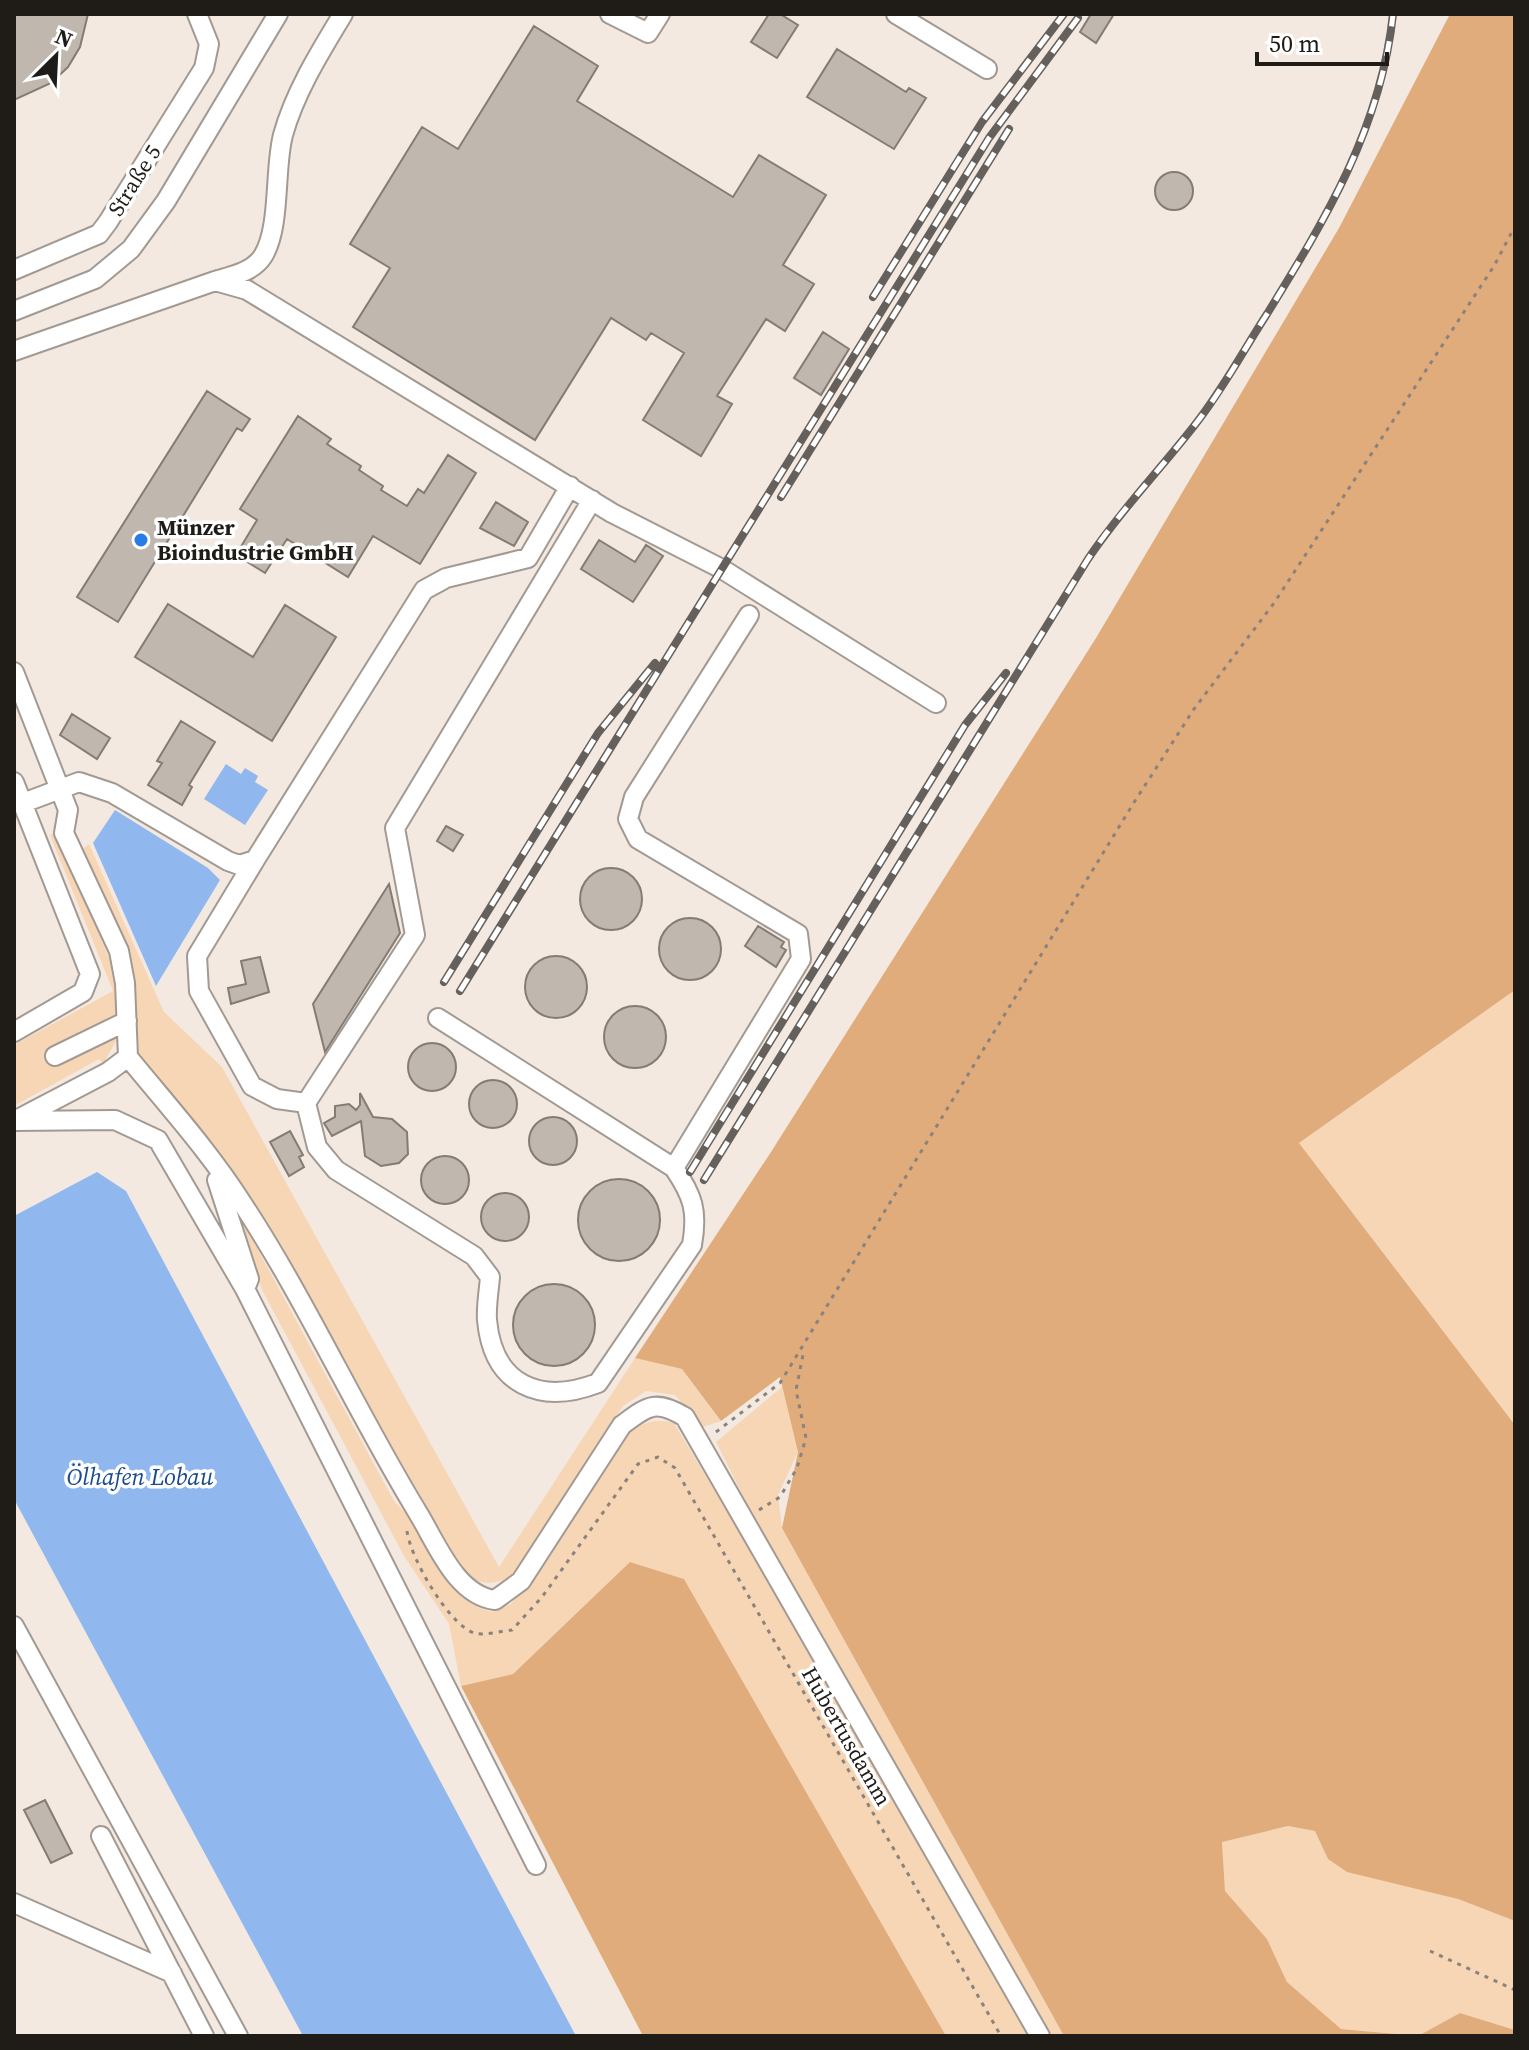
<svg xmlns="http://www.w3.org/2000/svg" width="1529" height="2050" viewBox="0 0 1529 2050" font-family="'Source Serif 4',serif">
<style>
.green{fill:#f7d6b6}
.forest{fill:#e0ac7b}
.water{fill:#91b8ee}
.building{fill:#c0b7af;stroke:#847c74;stroke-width:2}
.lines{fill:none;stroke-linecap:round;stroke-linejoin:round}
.minor-casing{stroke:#a29a92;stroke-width:22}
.path{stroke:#8a837d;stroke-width:3;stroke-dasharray:4 6;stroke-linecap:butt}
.minor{stroke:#fff;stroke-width:18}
.rail-casing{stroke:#65605b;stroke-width:8}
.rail{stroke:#fff;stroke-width:5;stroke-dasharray:15;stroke-linecap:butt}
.poi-dot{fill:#277ce6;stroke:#fff;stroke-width:3}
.labels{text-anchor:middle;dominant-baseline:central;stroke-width:7;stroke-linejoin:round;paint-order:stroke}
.street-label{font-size:22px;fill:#1f1c18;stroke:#fff}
.poi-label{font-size:22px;font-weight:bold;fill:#1f1c18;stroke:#fff;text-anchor:start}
.water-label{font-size:24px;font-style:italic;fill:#1a4b8b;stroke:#fff}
</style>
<rect width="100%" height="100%" fill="#f3e9e1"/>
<path class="green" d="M56,832L119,982V1036L103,1064L99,1059L14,1106V1045L113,991L50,835Z
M89,844L164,1012L222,1067L499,1567L635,1358L682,1369L721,1421L703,1427L675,1395L646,1391L623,1406L512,1576C471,1598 459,1563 440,1534L272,1238L148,1073L135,1046L133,985L80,851Z
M1515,990V1425L1299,1143Z
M238,1213L394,1501L414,1522L461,1596L477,1607L492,1612L511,1604L623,1438C641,1424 651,1417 674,1423L735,1525L750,1510L716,1442L783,1386L798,1452L778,1495L782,1528L1064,2036H946L684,1579L630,1562L513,1674L461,1686L449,1624L404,1556L262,1290Z
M1288,1826L1316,1831L1328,1859L1458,1899L1515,1921V2030L1460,2013L1418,2036L1341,2029L1287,1982L1267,1939L1225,1891L1222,1841Z"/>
<path class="forest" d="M1450,14H1515V990L1299,1143L1515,1425V1921L1458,1899L1347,1872L1328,1859L1315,1831L1288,1826L1222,1842L1225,1891L1267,1939L1287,1982L1341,2029L1418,2036L1460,2013L1515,2030V2036H1064L782,1528L798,1452L780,1377L721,1421L682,1369L635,1358L771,1152L1096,638L1339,228Z
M630,1562L684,1579L946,2036H643L461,1686L513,1674Z"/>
<path class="water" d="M226,764L241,774L245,768L258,776L255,782L268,790L245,825L204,799Z
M115,810L208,868L220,880L156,986L93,843Z
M97,1172L126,1191L576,2036H303L14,1499V1216Z"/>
<path class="building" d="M14,14H88L80,47L68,67L51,83L14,100Z
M769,14H780L798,25L777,58L751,42Z
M1091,14H1114L1096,43L1080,32Z
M534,26L598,66L577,101L733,197L759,155L826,195L783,265L814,284L785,331L766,319L717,396L732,404L701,456L643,420L684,353L651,333L646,340L611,318L535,440L353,327L390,268L350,244L422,127L458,149Z
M837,49L906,92L909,88L926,98L894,149L807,97Z
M1155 191a19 19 0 1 1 38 0a19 19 0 1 1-38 0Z
M823,332L849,349L821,395L794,378Z
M207,391L250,419L242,431L237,428L118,622L77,597Z
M298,416L331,439L327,444L361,466L359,470L383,486L381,490L407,506L418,489L424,493L448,455L476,473L420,564L373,536L348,577L287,539L265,573L236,555L257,520L240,509Z
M496,502L528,522L514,546L480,528Z
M599,540L635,562L646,545L663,556L633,602L581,569Z
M168,604L253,657L285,605L336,637L272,741L135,657Z
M72,714L110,738L97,759L60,735Z
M181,721L215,742L189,785L192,787L182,805L148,785L162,763L157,761Z
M446,826L463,835L453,851L437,841Z
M580 899a31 31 0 1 1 62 0a31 31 0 1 1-62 0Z
M389,884L400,933L325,1052L313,1004Z
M659 949a31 31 0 1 1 62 0a31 31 0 1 1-62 0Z
M758,926L784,942L781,947L786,950L776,967L745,946Z
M525 987a31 31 0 1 1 62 0a31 31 0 1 1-62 0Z
M260,957L269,992L231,1004L228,988L246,984L241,961Z
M604 1037a31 31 0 1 1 62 0a31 31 0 1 1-62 0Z
M408 1067a24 24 0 1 1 48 0a24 24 0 1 1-48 0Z
M469 1104a24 24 0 1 1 48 0a24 24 0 1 1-48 0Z
M360,1093L373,1117L392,1119L407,1132L408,1154L399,1163L381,1166L365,1156L361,1121L332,1136L324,1123L335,1117V1106L349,1104L356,1110L360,1105Z
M529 1141a24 24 0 1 1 48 0a24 24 0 1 1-48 0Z
M290,1131L303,1155L299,1157L304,1167L289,1176L270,1142Z
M421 1180a24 24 0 1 1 48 0a24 24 0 1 1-48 0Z
M578 1220a41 41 0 1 1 82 0a41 41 0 1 1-82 0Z
M481 1217a24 24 0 1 1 48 0a24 24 0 1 1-48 0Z
M513 1325a41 41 0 1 1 82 0a41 41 0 1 1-82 0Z
M45,1800L72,1853L51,1863L24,1810Z"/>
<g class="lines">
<defs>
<path id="minor" d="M610,14L648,33L660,14
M896,14L987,69
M14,270L99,234L108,222L204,68L209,44L197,14
M215,281C232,276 253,272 263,256C281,227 274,169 283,135C295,92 320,52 343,14
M14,311L95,279L131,249L166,201L278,14
M14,351L215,281L247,290L612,513L722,569L936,703
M14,672L68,810L64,833L119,951L125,983L128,1057
M14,782L90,974L83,992L14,1032
M23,803L79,782L112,793L228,861L239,865L255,860L424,590L446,578L528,558L570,486
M255,860L197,956L199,991L252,1086L277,1099L306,1103L415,935L395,828L592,500
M55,1056L127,1021
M128,1057C168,1106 210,1152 244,1206C308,1304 357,1413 418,1513C437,1544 456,1595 495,1600L521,1581L622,1425C648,1406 655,1399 685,1417L1040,2036
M306,1103L317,1147L336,1170L474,1256L490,1277C489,1290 486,1306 487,1320C493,1386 541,1405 598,1383L692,1245C698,1211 693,1196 674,1168L438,1018
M20,1118L108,1072L128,1057
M15,1121L115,1120L158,1140L245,1289
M674,1168L801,959L798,934L638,839L628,819L634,797L749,615
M217,1180L249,1279L245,1289L536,1865
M14,1626L238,2036
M101,1836L204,2036
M14,1903L172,1973"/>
</defs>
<use href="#minor" class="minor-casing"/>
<path class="path" d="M716,1432L780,1383L1133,804L1194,709L1274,603L1494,266L1515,226
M759,1510L780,1497L797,1468L806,1438L796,1390L804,1350
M407,1531C410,1557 448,1624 474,1633C484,1636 501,1631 512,1630L542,1597L638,1464L658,1457L675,1468L1001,2036
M1430,1951L1515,1990"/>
<use href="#minor" class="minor"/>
<defs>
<path id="rail" d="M873,297L982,122L1064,14
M781,497L1009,129
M444,982L598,733L655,663
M460,991L989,138L1078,18
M690,1172L965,725L1006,673
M704,1180L1088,559C1120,511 1159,471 1194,426C1222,391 1243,351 1267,314C1326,218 1381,128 1393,14"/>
</defs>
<use href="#rail" class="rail-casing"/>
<use href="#rail" class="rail"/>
</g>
<circle class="poi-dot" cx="141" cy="540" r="8"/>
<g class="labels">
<g class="street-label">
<text transform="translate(134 180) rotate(-58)">Straße 5</text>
<text transform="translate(847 1736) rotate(60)">Hubertusdamm</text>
</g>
<g class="poi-label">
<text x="157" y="527">Münzer<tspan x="157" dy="25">Bioindustrie GmbH</tspan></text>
</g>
<g class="water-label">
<text x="140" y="1476">Ölhafen Lobau</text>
</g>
</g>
<rect width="1529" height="2050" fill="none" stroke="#1f1c18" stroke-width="32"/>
<g transform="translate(56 56) rotate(24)" stroke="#ffffff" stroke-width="6" paint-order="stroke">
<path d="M0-6L14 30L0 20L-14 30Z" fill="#1f1c18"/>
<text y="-12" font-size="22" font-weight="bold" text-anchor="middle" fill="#1f1c18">N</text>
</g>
<path d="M1257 52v12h130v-12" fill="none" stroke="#1f1c18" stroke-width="4"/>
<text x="1269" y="52" font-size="24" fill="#1f1c18" stroke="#ffffff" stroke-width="6" paint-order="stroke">50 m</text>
</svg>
